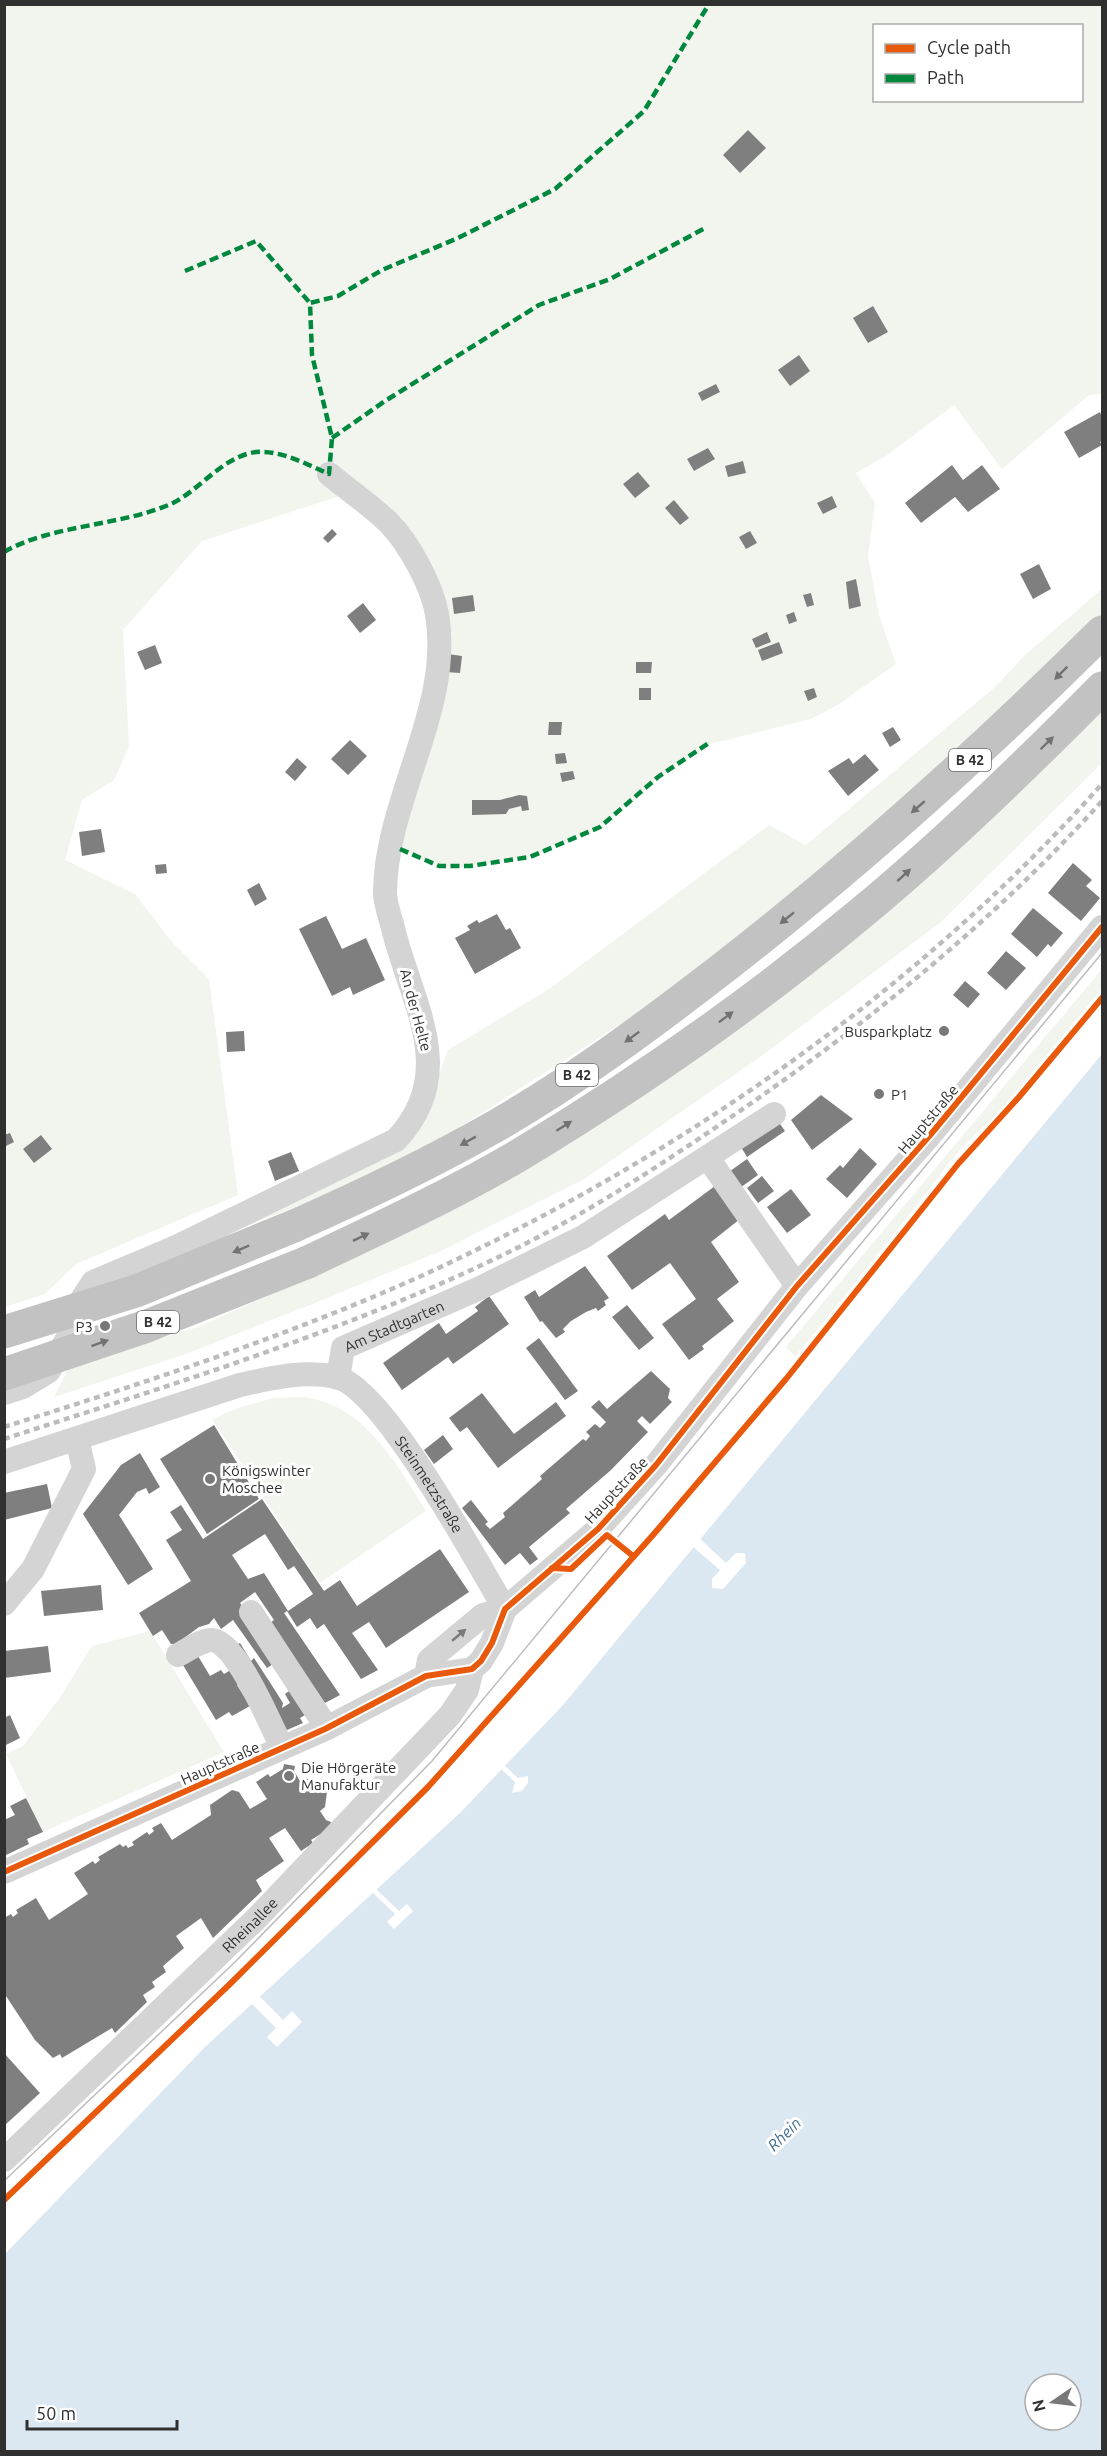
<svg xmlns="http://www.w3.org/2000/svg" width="1107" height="2456" viewBox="0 0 1107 2456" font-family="Ubuntu,sans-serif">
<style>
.green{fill:#f1f5ed;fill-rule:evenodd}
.water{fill:#dbe7f1;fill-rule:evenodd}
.pier{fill:#fff}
.building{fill:#7f7f7f;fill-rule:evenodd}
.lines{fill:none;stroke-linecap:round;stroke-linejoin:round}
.minor{stroke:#d4d4d4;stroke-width:24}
.highway{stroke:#c2c2c2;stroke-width:33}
.tram{stroke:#bcbcbc;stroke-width:1.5}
.rail{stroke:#bcbcbc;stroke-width:4.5;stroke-dasharray:6 4.5;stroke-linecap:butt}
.highway-bridge{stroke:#c2c2c2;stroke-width:33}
.quiet{stroke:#00873e;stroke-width:4.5;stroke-dasharray:9 4.5;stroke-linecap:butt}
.cycleway-casing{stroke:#fff;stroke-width:10}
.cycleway{stroke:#e8590c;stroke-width:6}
.oneway{fill:#727272}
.oneway2{fill:#7a7a7a}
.poi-dot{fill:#787878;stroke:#fff;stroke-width:2}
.labels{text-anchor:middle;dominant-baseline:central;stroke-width:6;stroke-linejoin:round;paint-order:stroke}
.shield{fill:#fff;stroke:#6e6e6e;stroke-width:1.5}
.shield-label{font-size:14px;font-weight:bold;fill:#303030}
.street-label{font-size:15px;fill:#303030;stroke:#fff}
.poi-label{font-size:15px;fill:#303030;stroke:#fff;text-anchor:start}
.water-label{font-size:16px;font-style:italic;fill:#406c90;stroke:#fff}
</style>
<rect width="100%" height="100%" fill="#fff"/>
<path class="green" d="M4,5H1102V394L1089,395L1002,469L954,405L886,456L856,473L875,503L868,556L879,615L896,664L839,704L811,719L710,744L659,778L600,828L531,857L470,867H439L400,850L439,668L430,586L352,492L202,541L123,630L129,747L114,780L82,800L65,860L135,894L171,941L209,979L238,1195L76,1264L45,1294L5,1307ZM874,26H1082V100H874Z
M1102,589V618L862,842L655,1002L435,1143L325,1195L212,1240L421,1122L448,1050L549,989L769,825L806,845L995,687L1024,656Z
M1102,709V763L941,922L760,1057L586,1178L441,1251L315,1303L186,1354L54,1397L69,1367L198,1327L356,1256L519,1172Z
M1102,969V989L992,1120C961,1142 940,1176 916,1206C876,1256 837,1307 795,1356L786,1347Z
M273,1398C286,1398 302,1396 315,1399C369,1412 399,1468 426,1511L320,1583L212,1419L238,1408Z
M150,1631L224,1752L43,1832L6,1754L23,1746L59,1699L92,1646Z"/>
<path class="water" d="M1102,1054V2451L5,2452V2254L205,2047L461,1812L563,1705ZM1035,2384H1071V2420H1035Z"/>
<path class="pier" d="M699,1538L726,1563L736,1553H745L746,1563L723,1589L712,1588V1579L720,1570L692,1546Z
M503,1764L518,1778L528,1776V1783L522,1791L512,1793L515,1782L500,1768Z
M375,1888L399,1911L407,1904L413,1911L394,1929L387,1922L395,1914L371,1891Z
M258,1995L283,2020L292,2011L302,2022L277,2047L267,2037L276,2028L250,2002Z"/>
<path class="building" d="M748,130L766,148L740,173L723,155Z
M873,306L888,332L868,343L853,318Z
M799,355L810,371L790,386L778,370Z
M716,384L720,392L702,401L698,393Z
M1100,412L1102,417V441L1100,442L1102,445L1079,458L1064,432Z
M708,448L715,459L694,471L687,459Z
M743,461L746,473L728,477L725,466Z
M952,465L963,480L982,465L1000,489L968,512L955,497L921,523L905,503Z
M638,472L650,486L635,498L623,484Z
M832,496L837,507L823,514L817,503Z
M674,500L689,518L680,525L665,508Z
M332,529L337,534L328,543L323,538Z
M750,531L757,543L746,549L739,537Z
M1039,564L1051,589L1033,599L1020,574Z
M856,579L861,606L849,609L846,582Z
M811,593L814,605L807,607L803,595Z
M473,595L475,611L454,614L452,598Z
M363,603L376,620L360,633L347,616Z
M794,612L797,621L789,624L786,615Z
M767,632L771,642L756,648L752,639Z
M779,642L783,653L762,661L758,650Z
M155,645L162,663L145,670L137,652Z
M448,654L462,656L460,673L446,672Z
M636,662H652L651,673H636Z
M639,688H651V700H639Z
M814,688L817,697L808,701L804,691Z
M549,722H562L561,735H548Z
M893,727L901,740L890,747L882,733Z
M350,740L367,756L348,775L331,759Z
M565,753L567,763L556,764L555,754Z
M865,754L879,770L848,796L828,771L849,758L853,764Z
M297,758L307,767L295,781L285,772Z
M573,771L575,779L562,782L560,773Z
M519,795L527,796L529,810L522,811L521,806L509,809L506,814L472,815V800H500Z
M101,829L105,852L82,856L79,832Z
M1073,863L1092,880L1086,886L1100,898L1081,921L1048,893Z
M166,864L167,873L156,874L155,865Z
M259,883L267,899L255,906L247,890Z
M1033,908L1063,933L1051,947L1048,944L1037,957L1011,934Z
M497,914L506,930L510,928L521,948L475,974L455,938L470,930L467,926L477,920L479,923Z
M326,916L342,949L366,938L385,980L353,995L350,987L332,996L299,929Z
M1006,951L1026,968L1006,990L987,973Z
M965,981L980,994L968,1008L953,995Z
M244,1031L245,1051L227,1052L226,1032Z
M821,1095L853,1119L812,1150L791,1120Z
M778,1121L785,1131L747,1157L741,1147Z
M10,1133L14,1142L4,1147V1135Z
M41,1135L52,1149L34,1163L23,1149Z
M860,1148L877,1164L847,1198L826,1179L840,1165L843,1168Z
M291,1152L299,1171L275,1181L268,1161Z
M747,1159L758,1175L737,1190L726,1174Z
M762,1176L774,1191L758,1203L747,1188Z
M715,1186L740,1219L711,1242L739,1282L717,1299L734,1321L702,1346L704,1349L689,1360L662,1324L696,1299L670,1263L632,1290L607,1256L665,1214L669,1220Z
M791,1189L811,1215L787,1233L767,1207Z
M585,1266L609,1298L604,1301L606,1305L598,1311L596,1308L586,1312L571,1321L563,1329L565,1332L556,1338L542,1321L540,1322L524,1297L535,1290L539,1297Z
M489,1296L509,1324L453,1364L448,1357L402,1390L383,1363L439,1323L446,1334L478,1311L475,1307Z
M627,1305L654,1338L639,1350L612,1317Z
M539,1338L578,1391L565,1400L526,1348Z
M651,1371L670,1389L668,1398L672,1402L650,1424L642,1416L637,1421L648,1432L611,1470L566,1509L570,1513L529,1547L538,1559L530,1565L520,1553L505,1565L462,1508L471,1500L488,1522L485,1524L490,1529L505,1517L503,1513L542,1479L540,1476L583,1439L586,1441L590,1436L586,1432L595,1424L600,1428L606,1422L591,1407L599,1400L607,1409Z
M482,1393L514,1434L556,1402L566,1416L498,1468L467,1427L460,1432L449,1418Z
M214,1425L259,1499L207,1534L160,1459Z
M443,1435L453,1449L434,1464L424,1450Z
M140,1453L160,1487L149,1494L146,1488L137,1492L119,1515L153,1569L128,1585L83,1514L121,1465Z
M47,1484L52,1508L4,1520V1493Z
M262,1499L324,1591L340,1580L357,1606L440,1549L469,1592L386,1648L369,1622L352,1633L378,1670L361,1679L324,1624L317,1629L310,1618L297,1627L287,1611L284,1613L340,1695L325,1703L270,1623L274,1620L255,1592L240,1603L270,1646L276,1662L267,1668L233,1620L221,1629L214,1618L209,1624L199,1627L176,1644H171L162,1630L153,1636L139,1613L191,1581L166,1540L182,1530L170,1512L181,1505L203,1539ZM265,1534L288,1570L294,1566L313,1594L288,1611L264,1573L248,1579L232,1555Z
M101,1585L103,1610L44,1616L41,1591Z
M240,1643L251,1661L254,1658L271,1684L283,1703L282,1708L290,1703L285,1694L296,1686L312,1711L300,1718L303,1723L287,1730L233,1647Z
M48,1646L51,1672L4,1678V1651Z
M198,1656L210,1676L221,1670L224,1674L234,1668L243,1682L237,1685L250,1706L232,1716L229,1712L216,1720L183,1665Z
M10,1715L20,1738L4,1746V1718Z
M284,1764L295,1766L294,1771L300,1781L304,1778L321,1782L327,1792L325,1807L320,1811L326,1820L331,1822L329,1832H324L311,1840L313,1843L301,1851L285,1828L269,1838L284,1861L256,1880L262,1891L213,1938L201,1918L176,1936L184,1948L163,1966L166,1972L152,1982L155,1987L143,1995L147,2002L115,2033L112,2028L62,2058L60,2054L53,2058L35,2040L4,1993V1918L11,1914L13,1917L18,1913L16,1910L36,1898L49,1920L88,1894L74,1873L93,1861L95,1864L100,1860L98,1857L120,1844L123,1847L126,1845L128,1848L134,1845L132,1842L147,1832L149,1835L154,1831L152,1828L161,1823L172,1840L211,1815L210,1805L232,1790L239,1792L250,1809L267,1799L256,1782L268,1774L270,1777L283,1769Z
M26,1798L43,1832L27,1839L29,1844L4,1856V1820L15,1815L10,1806Z
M4,2053L40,2093L4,2126Z"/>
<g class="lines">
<g class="minor">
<path d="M708,1158L797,1286"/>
<path id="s1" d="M338,1378L343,1348L478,1289L583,1237L774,1114"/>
<path d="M4,1393L23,1387L49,1371L68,1337L82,1299L93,1282L176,1247L396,1140C460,1072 411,1003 393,928C390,916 385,904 385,892C386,798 453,708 437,614C432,586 409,543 389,523C371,505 348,490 329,474"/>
<path id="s2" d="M4,1462L240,1385C271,1378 304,1370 336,1377C384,1388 477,1563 505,1609"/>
<path d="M4,1604L33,1569L84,1469L77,1439"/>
<path d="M251,1612L327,1728"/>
<path d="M178,1655C188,1650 201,1640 212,1640C236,1641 272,1727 282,1748"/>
<path d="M426,1676L429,1660L483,1615L505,1609"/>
<path d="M4,1872L325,1729L426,1676L472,1669L481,1661L492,1643L505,1609L598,1529L656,1465L797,1286L931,1134L1102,927"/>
<path id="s3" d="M4,2160L256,1919L450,1715L467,1690L472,1669"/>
</g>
<path class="highway" d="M294,1226C362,1196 429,1164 494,1127C576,1080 652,1023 727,965C859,862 983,750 1102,632
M308,1262C378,1229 449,1196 516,1157C636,1085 752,1004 860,914C945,844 1025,766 1102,688"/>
<path class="tram" d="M4,2181L234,1963L432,1761L1102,953"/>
<path class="rail" d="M4,1427C144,1383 285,1337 419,1277C675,1160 914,994 1102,784
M4,1439C177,1383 357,1328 519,1247C594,1209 665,1162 734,1115C867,1024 994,921 1102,801"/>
<path class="highway-bridge" d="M4,1332L136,1291L294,1226
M4,1374L147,1326L308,1262"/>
<path class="quiet" d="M185,271L256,241L310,303
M332,438L385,401L539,305L610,279L707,227
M4,552C50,525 120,526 171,504C199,491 223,456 256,452C281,450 306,464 329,474L332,438L312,355L310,303L338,296L382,270L458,238L555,189L644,111L709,4
M400,849L439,866H470L530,857L600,827L658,777L709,743"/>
<defs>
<path id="cycleway" d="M552,1568L571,1569L607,1535L633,1556
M4,1872L325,1729L426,1676L472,1669L481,1661L492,1643L505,1609L598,1529L656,1465L797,1286L931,1134L1102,927
M4,2200L231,1983L428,1787L653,1535L786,1379L958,1164L1019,1097L1102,998"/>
</defs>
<use href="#cycleway" class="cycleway-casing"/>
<use href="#cycleway" class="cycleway"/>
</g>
<defs><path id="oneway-solid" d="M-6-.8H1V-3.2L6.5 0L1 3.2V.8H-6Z" transform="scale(1.5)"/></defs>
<g class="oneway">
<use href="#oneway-solid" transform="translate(1061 673) rotate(135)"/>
<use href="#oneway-solid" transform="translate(1047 743) rotate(-44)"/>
<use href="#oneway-solid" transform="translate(918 807) rotate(139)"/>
<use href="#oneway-solid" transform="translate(904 875) rotate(-42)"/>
<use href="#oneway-solid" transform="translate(787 918) rotate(141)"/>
<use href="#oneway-solid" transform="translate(726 1017) rotate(-37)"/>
<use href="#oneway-solid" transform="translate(632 1037) rotate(144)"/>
<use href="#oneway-solid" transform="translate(564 1126) rotate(-32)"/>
<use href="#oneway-solid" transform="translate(468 1141) rotate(151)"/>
<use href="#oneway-solid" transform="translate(361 1237) rotate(-26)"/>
<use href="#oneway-solid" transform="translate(241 1249) rotate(157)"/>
<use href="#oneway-solid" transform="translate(100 1343) rotate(-20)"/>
</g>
<use class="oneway2" href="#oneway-solid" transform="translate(459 1635) rotate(-40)"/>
<g class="poi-dot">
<circle cx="944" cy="1031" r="6"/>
<circle cx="879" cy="1094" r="6"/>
<circle cx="105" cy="1326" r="6"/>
<circle cx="210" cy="1479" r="6"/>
<circle cx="289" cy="1776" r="6"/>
</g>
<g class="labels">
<g class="shield">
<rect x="949" y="749" width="42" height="22" rx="4.5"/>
<rect x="556" y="1064" width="42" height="22" rx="4.5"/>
<rect x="137" y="1311" width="42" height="22" rx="4.5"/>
</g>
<g class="shield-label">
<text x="970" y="760">B 42</text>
<text x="577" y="1075">B 42</text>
<text x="158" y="1322">B 42</text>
</g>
<g class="street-label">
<text transform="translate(416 1010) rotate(75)">An der Helte</text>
<text transform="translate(928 1119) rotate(-50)">Hauptstraße</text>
<text stroke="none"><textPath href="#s1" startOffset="86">Am Stadtgarten</textPath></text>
<text stroke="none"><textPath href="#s2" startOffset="490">Steinmetzstraße</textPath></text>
<text transform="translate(616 1490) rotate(-47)">Hauptstraße</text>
<text transform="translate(220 1763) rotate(-24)">Hauptstraße</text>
<text stroke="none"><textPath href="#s3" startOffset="340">Rheinallee</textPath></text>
</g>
<g class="poi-label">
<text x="932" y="1031" text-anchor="end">Busparkplatz</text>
<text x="891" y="1094">P1</text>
<text x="93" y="1326" text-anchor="end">P3</text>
<text x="222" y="1470">Königswinter<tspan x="222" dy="17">Moschee</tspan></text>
<text x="301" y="1767">Die Hörgeräte<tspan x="301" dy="17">Manufaktur</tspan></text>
</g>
<g class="water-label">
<text transform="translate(784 2134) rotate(-45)">Rhein</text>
</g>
</g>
<rect width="1107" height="2456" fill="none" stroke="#303030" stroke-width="12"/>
<rect x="873" y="24" width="210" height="78" fill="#ffffff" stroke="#acacac" stroke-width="1.5"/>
<rect x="885" y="44" width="30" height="9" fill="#e8590c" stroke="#acacac" stroke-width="1.5"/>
<text x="927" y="54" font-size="18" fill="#303030">Cycle path</text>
<rect x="885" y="74" width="30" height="9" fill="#00873e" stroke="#acacac" stroke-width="1.5"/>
<text x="927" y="84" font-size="18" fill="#303030">Path</text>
<g transform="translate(1053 2402) rotate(256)"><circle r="28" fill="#ffffff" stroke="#acacac" stroke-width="1.5"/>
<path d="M0-4.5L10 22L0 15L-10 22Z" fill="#787878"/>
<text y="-9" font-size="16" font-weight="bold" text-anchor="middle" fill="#303030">N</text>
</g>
<path d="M27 2420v9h150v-9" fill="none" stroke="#303030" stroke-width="3"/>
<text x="36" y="2420" font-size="18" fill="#303030" stroke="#ffffff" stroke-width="4.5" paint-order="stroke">50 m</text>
</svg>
